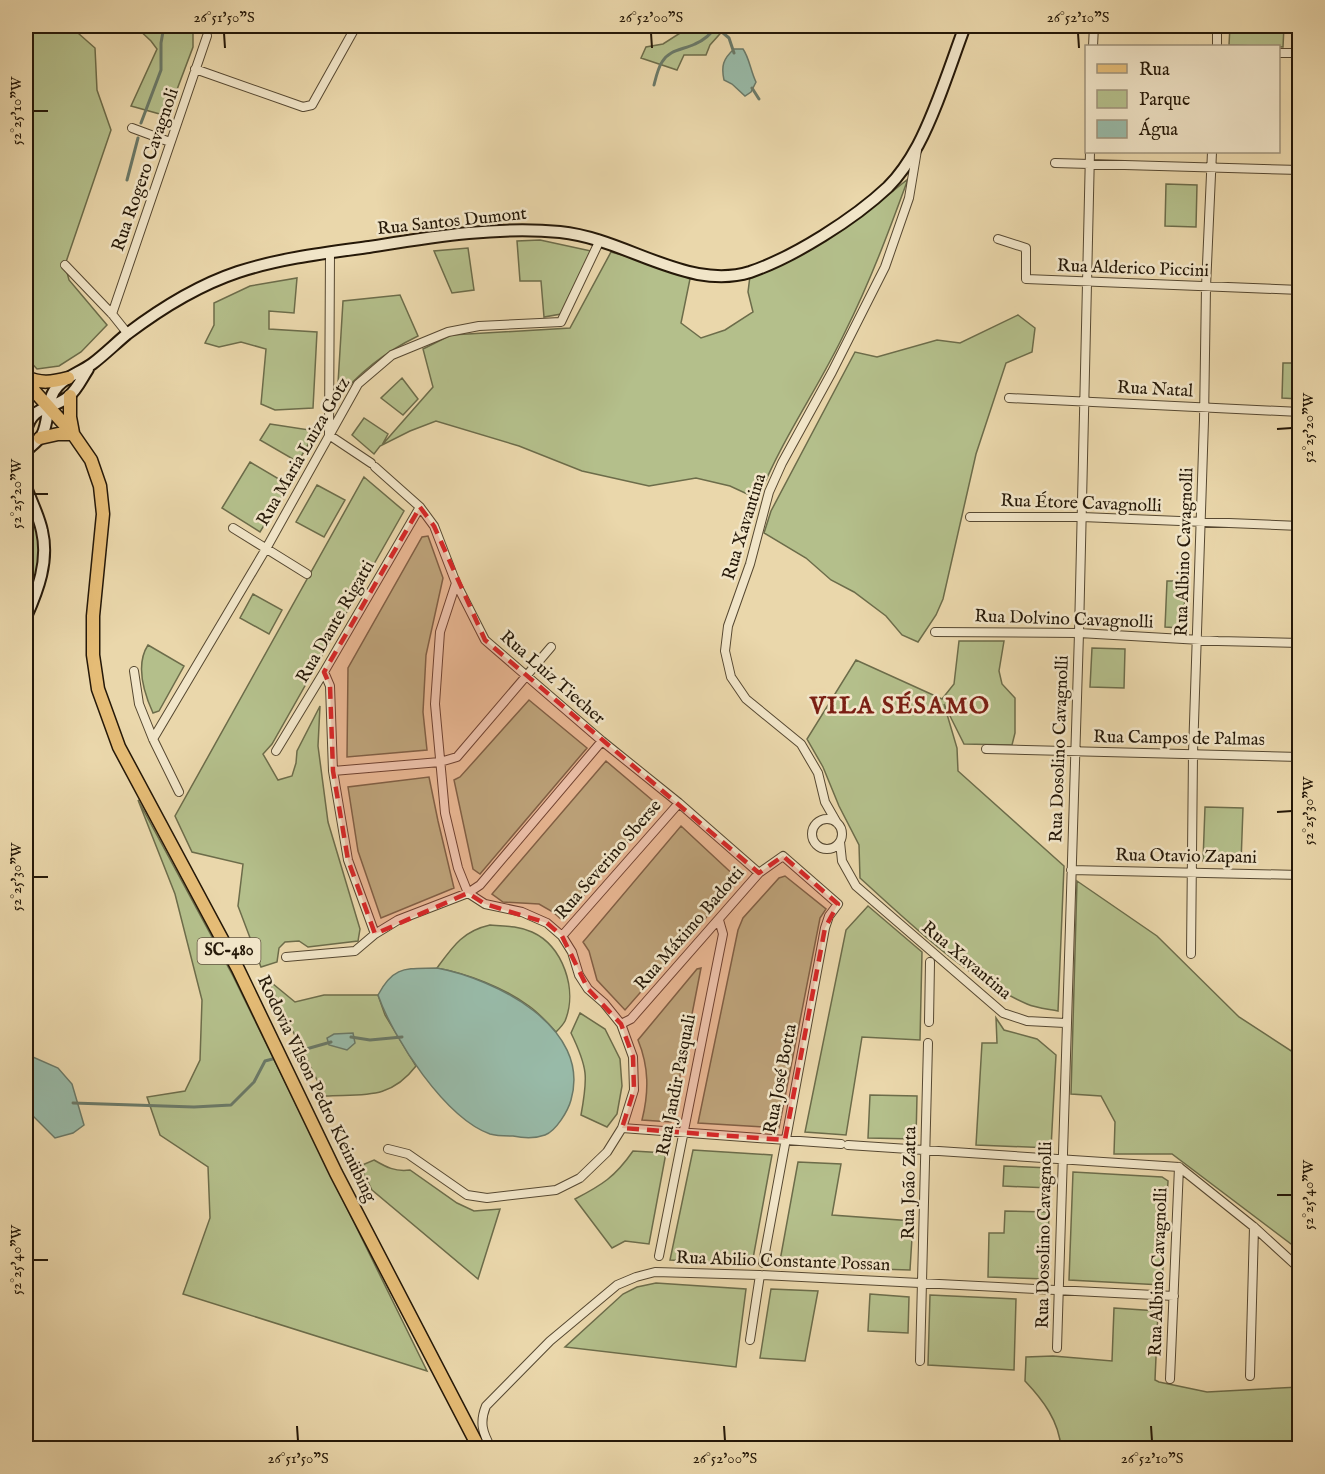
<svg xmlns="http://www.w3.org/2000/svg" width="1325" height="1474" viewBox="0 0 1325 1474" font-family="'IM FELL English',serif">
<style>
.green{fill:#b4bf8b;stroke:#6c6c4a;stroke-width:1.5}
.water{fill:#98baa8;stroke:#6a7968;stroke-width:1.5}
.lines{fill:none;stroke-linecap:round;stroke-linejoin:round}
.stream{stroke:#6a7968;stroke-width:3}
.street-casing{stroke:#564831;stroke-width:10}
.secondary-casing{stroke:#251808;stroke-width:14}
.primary-casing{stroke:#251808;stroke-width:15}
.street{stroke:#f1e5c8;stroke-width:8}
.secondary{stroke:#f1e5c8;stroke-width:10}
.primary{stroke:#e5bc76;stroke-width:12}
.marked{fill:#d62828;fill-opacity:0.2;stroke:#d62828;stroke-width:4.5;stroke-dasharray:12 8;stroke-linejoin:round}
.ticks{fill:none;stroke:#251808;stroke-width:2}
.labels{text-anchor:middle;dominant-baseline:central;stroke-width:5;stroke-linejoin:round;paint-order:stroke}
.shield{fill:#f1e5c8;stroke:#625642;stroke-width:1.5}
.shield-label{font-size:16px;font-weight:bold;fill:#251808}
.street-label{font-size:18px;fill:#251808;stroke:#f1e5c8}
.district-label{font-size:24px;font-weight:bold;letter-spacing:1.5px;fill:#7a1f14;stroke:#f1e5c8}
.neatline{fill:none;stroke:#251808;stroke-width:2}
.ticks-label{font-size:15px;text-anchor:middle;fill:#251808}
</style>
<rect width="100%" height="100%" fill="#ead7ab"/>
<filter id="stains"><feTurbulence type="fractalNoise" baseFrequency=".00333" numOctaves="4"/><feColorMatrix values="0 0 0 0 .2 0 0 0 0 .09 0 0 0 0 .02 0 0 0 .5 -.17"/></filter>
<radialGradient id="worn" r=".72"><stop offset=".6" stop-color="#630" stop-opacity="0"/><stop offset="1" stop-color="#630" stop-opacity=".3"/></radialGradient>
<path class="green" d="M26,26H70L95,48L97,90L111,130L65,265L69,280L107,325L81,352L59,366L37,369L26,357Z
M135,26H193V47L167,116L131,106L157,49L151,41Z
M691,26H727L710,45L706,55H684L677,70L641,58L646,47L663,44Z
M1230,26H1284L1283,47L1229,45Z
M908,179C889,231 870,282 845,332C818,389 781,440 758,499L730,486L696,478L649,486L582,471L519,446L436,421L410,431L380,446L374,454L352,435L364,418L388,434L382,445L433,387L423,349L451,335L570,328L611,252L669,268L690,279L681,323L701,338L725,330L753,312L748,292L750,276L832,235L862,216Z
M1166,184L1197,185L1196,227L1165,226Z
M540,240L591,251L561,314L544,317L541,281H520L517,241Z
M468,248L474,290L452,293L434,251Z
M297,278L294,313L269,311V329L317,332L313,408L275,410L261,404L266,349L241,342L219,347L205,343L214,325V303L250,286Z
M400,295L418,336C385,352 359,372 337,400L343,301Z
M1018,315L1035,328L1032,352L1006,363L976,454L943,599L936,615L918,642L902,635L886,616L854,592L831,580L806,558L764,533L771,511L855,352L877,357L937,340L960,343Z
M1283,363H1299V399L1282,398Z
M402,378L418,399L403,415L381,398Z
M270,424L316,431L298,462L260,440Z
M250,462L289,485L260,532L222,508Z
M364,477L404,511L272,744L263,754L278,780L292,776L296,763L297,751L320,706L318,746L328,822L360,929L358,941L308,947L299,941L285,942L279,948L277,962L261,967L238,906L243,864L192,852L175,816Z
M317,485L345,500L324,537L296,522Z
M26,501C47,547 43,557 26,603Z
M428,536L443,578L426,655L423,712L427,750L347,757L348,668L422,537Z
M1167,581H1186L1183,626L1181,628L1165,627Z
M253,594L282,610L269,634L240,618Z
M959,641H1004L999,671L1002,684L1015,698V733L1012,745L964,744L944,704L957,748L958,771L1064,866L1058,1011C1048,1009 1036,1008 1027,1004C963,976 911,924 860,878L859,845L839,806L823,767L807,739L856,660L942,699L954,684Z
M148,645L184,666L159,711L153,713C144,693 135,665 148,645Z
M1092,648L1125,649L1124,688L1090,687Z
M529,700L587,748L480,874L473,869L454,780L460,777Z
M606,761L658,805L563,921L553,912L539,904L503,902L492,894Z
M429,777L438,821L454,888L381,918L358,851L348,787Z
M138,800L233,976L427,1371L183,1294L210,1218L208,1167L160,1135L147,1097L185,1091L200,1060L202,1000L175,894Z
M1205,807L1243,808L1241,863L1203,861Z
M681,826L739,880L625,1010L597,980L589,951L583,942Z
M785,876L826,909L820,918L779,1128L698,1123L738,930L743,918L779,878Z
M1077,881L1157,936L1239,1017L1299,1056V1250L1172,1154H1114L1115,1122L1101,1096L1071,1094Z
M868,906L922,952L920,1040L862,1037L846,1135L805,1132L846,930Z
M490,925C504,926 519,926 532,932C563,946 578,990 565,1021C563,1025 559,1029 556,1032C548,1023 539,1013 529,1006C503,987 468,974 437,968C453,946 463,931 490,925Z
M701,968L671,1122L642,1120C649,1092 649,1067 638,1040L697,969Z
M267,979L295,1002L324,995H378L385,1015L416,1066C390,1100 364,1094 325,1096Z
M580,1013L605,1029L620,1059L622,1086L617,1114L607,1127L581,1115C588,1077 588,1068 571,1033Z
M996,1018L1004,1030L1037,1039L1056,1055L1051,1148L976,1145L982,1043H997Z
M870,1095L917,1096L916,1139L868,1138Z
M693,1150L772,1155L752,1264L670,1260Z
M633,1151L666,1153L649,1244L625,1241L612,1248L575,1199C602,1185 615,1177 633,1151Z
M374,1160C386,1167 395,1172 410,1170L457,1203L474,1211L500,1209L478,1279L372,1190L360,1166Z
M798,1162L841,1164L832,1215L913,1221L910,1270L779,1266Z
M1004,1166L1050,1168L1049,1188L1003,1186Z
M1073,1172L1162,1177L1168,1181L1162,1285L1069,1280Z
M1005,1211L1049,1212L1047,1279L988,1277L989,1233H1004Z
M656,1283L746,1289L736,1367L565,1347L623,1294L637,1287Z
M771,1289L818,1291L805,1361L760,1358Z
M870,1294L909,1297L908,1333L868,1331Z
M930,1295L1016,1299L1014,1370L928,1365Z
M1114,1308L1158,1311L1155,1380L1159,1382L1207,1392L1299,1387V1448H1061C1059,1421 1043,1400 1025,1381L1026,1357L1053,1356L1112,1361Z"/>
<path class="water" d="M734,49H743C749,57 751,72 756,82L751,92L745,96L732,84L724,80C721,66 723,59 734,49Z
M437,968C495,979 592,1027 571,1100C568,1111 556,1131 545,1135C534,1139 523,1138 513,1136C506,1136 497,1136 490,1134C445,1118 393,1038 378,995C394,965 406,969 437,968Z
M353,1033L355,1043L347,1050L329,1045L327,1038L334,1034Z
M26,1054L58,1068L72,1084L84,1125L73,1133L55,1138L26,1109Z"/>
<g class="lines">
<path class="stream" d="M716,27L729,38L734,53
M654,85C656,77 658,68 662,62C670,49 683,50 695,44C703,41 712,33 717,26
M752,88L759,99
M141,123L161,70V43L164,26
M127,180L138,138
M351,1037L370,1040L402,1037
M292,1053L331,1042
M73,1103L194,1107L231,1105L254,1082L265,1061L276,1058"/>
<defs>
<path id="street" d="M1093,46L1094,26
M1217,46V26
M1278,53H1300
M195,69L303,107L312,105L355,28
M132,128L170,142
M1055,163L1300,170
M998,239L1026,248V279L1300,290
M330,253L329,435L371,463
M65,265L112,314L128,334
M112,314L207,36
M1009,398L1300,412
M375,467L420,507L434,526L456,583L485,640L602,741L679,803L759,873
M970,517H1082L1300,526
M233,528L307,574
M935,632L1079,633L1218,641L1300,643
M134,671L139,704L153,739L179,792
M324,672L330,686L333,771L348,860L375,934
M153,739L267,547L358,384L392,355L448,332L479,326L561,322L600,240
M986,749L1300,757
M276,751L324,672L420,507
M333,771L440,762L457,757L551,647
M812 834a15 15 0 1 1 30 0a15 15 0 1 1-30 0Z
M837,823L825,802L818,773L801,744L746,699L731,677L725,651L728,626L750,564L769,492L782,463L832,372L885,267L909,198L917,150
M840,842L842,861L856,886L1003,1013L1027,1021L1065,1023
M1071,870L1300,875
M562,936L679,803
M1191,954L1193,753L1204,420L1206,287L1212,152
M286,957L355,951L375,934L398,920L468,893L480,885L602,741
M929,1022L930,962
M621,1024L631,1019L759,873L783,856L838,904L829,916L825,928L763,1263
M622,1128L841,1144
M848,1145L1179,1167
M388,1149L408,1154L467,1195L487,1198L556,1190L580,1178L607,1152L622,1128L634,1090L633,1057L621,1024L604,1003L588,989L579,975L572,952L562,936L547,923L522,912L485,904L468,893L458,868L445,813L435,704L440,632L456,583
M1179,1167L1254,1227L1300,1269
M659,1256L723,934L719,920
M750,1340L760,1275
M1057,1348L1079,633L1090,152
M920,1361L928,1043
M1250,1376L1254,1227
M1170,1379L1179,1167
M491,1448C483,1433 479,1423 486,1406L550,1341L617,1285L636,1277L655,1272L760,1275L1174,1296"/>
<path id="secondary" d="M26,431C32,404 51,411 68,397C77,390 82,378 88,369
M26,451C31,446 38,441 42,435C50,420 45,399 58,386C67,376 81,372 92,364C104,355 115,344 127,334C160,309 199,285 238,272C281,258 325,253 369,247C432,237 496,226 560,232C609,237 651,265 698,274C715,277 734,277 750,272C794,257 854,219 888,187C899,176 911,158 918,145C937,109 951,63 965,26
M26,487C31,501 39,516 42,531C49,561 38,590 26,617"/>
<path id="primary" d="M26,377C41,384 52,382 68,378
M26,382L73,434L91,460L100,486L103,514L93,616V655L98,689L119,747L238,969L336,1173L479,1448
M70,396V417L73,433
M26,410L28,422
M40,438L58,434H73"/>
</defs>
<use href="#street" class="street-casing"/>
<use href="#secondary" class="secondary-casing"/>
<use href="#primary" class="primary-casing"/>
<use href="#street" class="street"/>
<use href="#secondary" class="secondary"/>
<use href="#primary" class="primary"/>
</g>
<path class="marked" d="M420,507L434,526L485,640L759,873L783,856L838,904L825,928L785,1140L622,1128L634,1090L633,1057L621,1024L588,989L562,936L547,923L485,904L468,893L375,934L348,860L333,771L330,686L324,672Z"/>
<path class="ticks" d="M224,33L225,48M651,33L652,48M1078,33L1079,48M33,111H48M1277,429L1292,428M33,494H48M1277,812L1292,811M33,877H48M1277,1195H1292M33,1260H48M297,1426L298,1441M724,1426L725,1441M1151,1426L1152,1441"/>
<g class="labels">
<rect class="shield" x="197.5" y="938" width="63" height="26" rx="4.5"/>
<g class="shield-label">
<text x="229" y="951">SC-480</text>
</g>
<g class="street-label">
<text transform="translate(146 170) rotate(-71)">Rua Rogero Cavagnoli</text>
<text transform="translate(452 222) rotate(-6)">Rua Santos Dumont</text>
<text transform="translate(1133 269) rotate(2)">Rua Alderico Piccini</text>
<text transform="translate(1155 390) rotate(3)">Rua Natal</text>
<text transform="translate(304 452) rotate(-60)">Rua Maria Luiza Gotz</text>
<text transform="translate(1081 504) rotate(2)">Rua Étore Cavagnolli</text>
<text transform="translate(745 527) rotate(-73)">Rua Xavantina</text>
<text transform="translate(1185 552) rotate(-88)">Rua Albino Cavagnolli</text>
<text transform="translate(1064 620) rotate(2)">Rua Dolvino Cavagnolli</text>
<text transform="translate(336 622) rotate(-60)">Rua Dante Rigatti</text>
<text transform="translate(552 678) rotate(41)">Rua Luiz Tiecher</text>
<text transform="translate(1179 739) rotate(1)">Rua Campos de Palmas</text>
<text transform="translate(1060 749) rotate(-88)">Rua Dosolino Cavagnolli</text>
<text transform="translate(1186 857) rotate(1)">Rua Otavio Zapani</text>
<text transform="translate(609 860) rotate(-49)">Rua Severino Sberse</text>
<text transform="translate(690 929) rotate(-49)">Rua Máximo Badotti</text>
<text transform="translate(966 961) rotate(40)">Rua Xavantina</text>
<text transform="translate(781 1079) rotate(-79)">Rua José Botta</text>
<text transform="translate(677 1085) rotate(-79)">Rua Jandir Pasquali</text>
<text transform="translate(316 1089) rotate(64)">Rodovia Vilson Pedro Kleinübing</text>
<text transform="translate(910 1183) rotate(-89)">Rua João Zatta</text>
<text transform="translate(1045 1235) rotate(-89)">Rua Dosolino Cavagnolli</text>
<text transform="translate(783 1262) rotate(2)">Rua Abilio Constante Possan</text>
<text transform="translate(1159 1272) rotate(-88)">Rua Albino Cavagnolli</text>
</g>
<g class="district-label">
<text x="900" y="706">VILA SÉSAMO</text>
</g>
</g>
<rect width="1325" height="1474" fill="none" stroke="#ead7ab" stroke-width="66"/>
<rect x="1085" y="45" width="195" height="108" fill="#f1e5c8" stroke="#9f937b" stroke-width="1.5"/>
<rect x="1097" y="64" width="30" height="9" fill="#e5bc76" stroke="#9f937b" stroke-width="1.5"/>
<text x="1139" y="75" font-size="18" fill="#251808">Rua</text>
<rect x="1097" y="90" width="30" height="18" fill="#b4bf8b" stroke="#9f937b" stroke-width="1.5"/>
<text x="1139" y="105" font-size="18" fill="#251808">Parque</text>
<rect x="1097" y="120" width="30" height="18" fill="#98baa8" stroke="#9f937b" stroke-width="1.5"/>
<text x="1139" y="135" font-size="18" fill="#251808">Água</text>
<rect x="33" y="33" width="1259" height="1408" class="neatline"/>
<g class="ticks-label">
<text x="224" y="22">26°51'50"S</text>
<text x="651" y="22">26°52'00"S</text>
<text x="1078" y="22">26°52'10"S</text>
<text transform="translate(16 111) rotate(-90)" y="5">52°25'10"W</text>
<text transform="translate(1308 428) rotate(-90)" y="5">52°25'20"W</text>
<text transform="translate(16 494) rotate(-90)" y="5">52°25'20"W</text>
<text transform="translate(1308 811) rotate(-90)" y="5">52°25'30"W</text>
<text transform="translate(16 877) rotate(-90)" y="5">52°25'30"W</text>
<text transform="translate(1308 1195) rotate(-90)" y="5">52°25'40"W</text>
<text transform="translate(16 1260) rotate(-90)" y="5">52°25'40"W</text>
<text x="298" y="1463">26°51'50"S</text>
<text x="725" y="1463">26°52'00"S</text>
<text x="1152" y="1463">26°52'10"S</text>
</g>
<rect width="100%" height="100%" filter="url(#stains)"/>
<rect width="100%" height="100%" fill="url(#worn)"/>
</svg>
